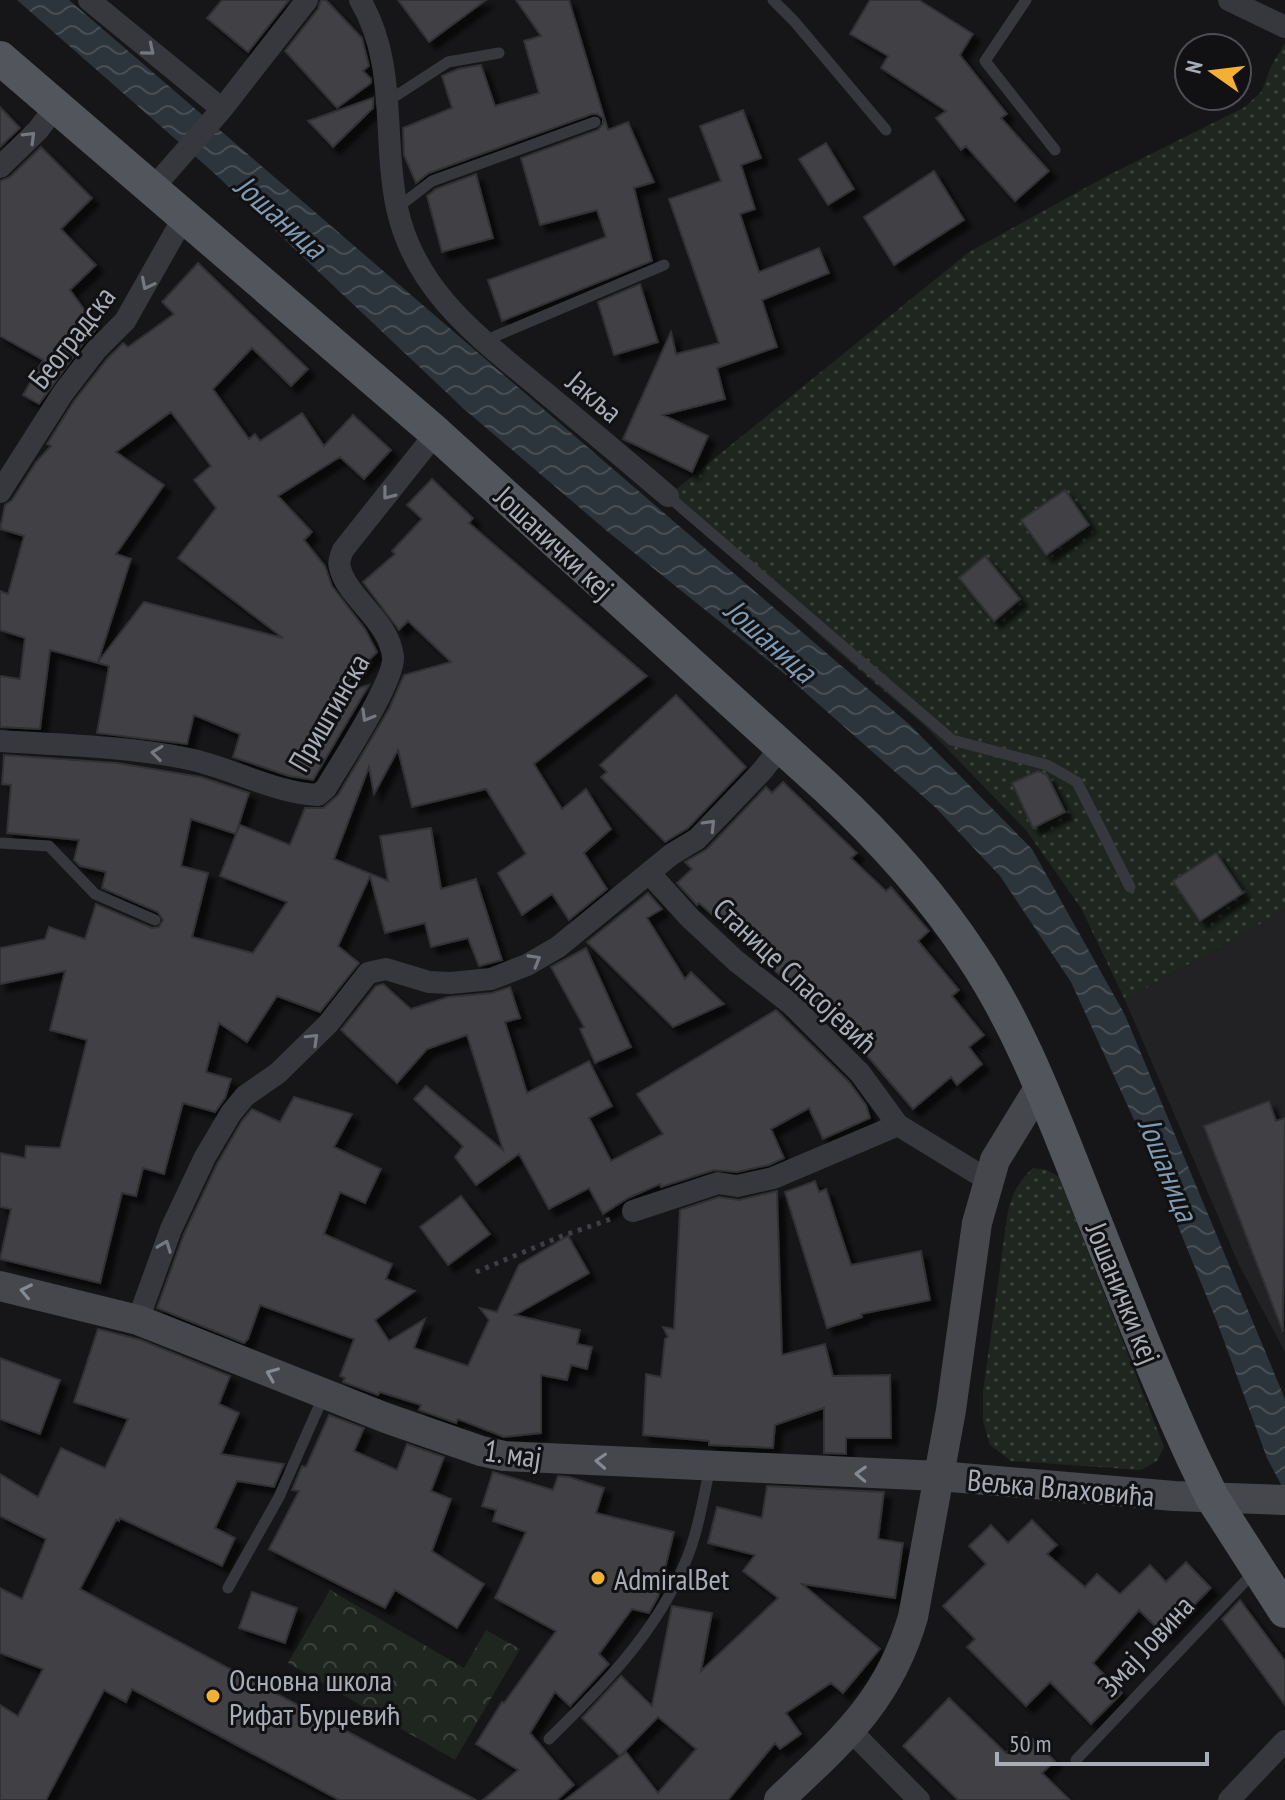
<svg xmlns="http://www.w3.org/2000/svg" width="1285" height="1800" viewBox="0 0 1285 1800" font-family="'PT Sans Narrow',sans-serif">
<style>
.built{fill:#222225}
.grass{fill:url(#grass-dots)}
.forest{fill:url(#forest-crowns)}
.water{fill:url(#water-waves)}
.building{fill:#404145;stroke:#303034;stroke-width:2;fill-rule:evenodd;filter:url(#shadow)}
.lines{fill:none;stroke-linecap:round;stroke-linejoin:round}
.path{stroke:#3d3f44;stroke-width:5;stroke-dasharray:4 6;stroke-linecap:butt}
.lane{stroke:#37383d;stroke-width:11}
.street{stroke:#37383d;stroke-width:22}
.secondary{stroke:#45474d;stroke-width:30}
.primary{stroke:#53555c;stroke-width:34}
.oneway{stroke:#757881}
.oneway2{stroke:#858993}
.poi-dot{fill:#f2b134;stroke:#111113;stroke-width:3}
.labels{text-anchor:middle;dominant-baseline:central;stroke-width:6;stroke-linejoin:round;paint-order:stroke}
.street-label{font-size:30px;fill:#a8adb8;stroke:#111113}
.poi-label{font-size:30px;fill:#a8adb8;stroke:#111113;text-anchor:start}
.water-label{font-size:32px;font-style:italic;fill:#7f9bb3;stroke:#111113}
</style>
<defs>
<pattern id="grass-dots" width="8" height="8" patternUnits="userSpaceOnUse" patternTransform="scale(2)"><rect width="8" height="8" fill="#1e261f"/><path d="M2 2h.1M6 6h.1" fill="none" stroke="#3c433d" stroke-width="1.8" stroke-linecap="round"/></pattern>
<pattern id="forest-crowns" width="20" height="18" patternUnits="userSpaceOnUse" patternTransform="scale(2)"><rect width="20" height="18" fill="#1e261f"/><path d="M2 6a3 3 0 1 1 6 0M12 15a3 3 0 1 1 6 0" fill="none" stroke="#3c433d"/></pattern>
<pattern id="water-waves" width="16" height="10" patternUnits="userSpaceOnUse" patternTransform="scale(2)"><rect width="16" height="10" fill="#2c353c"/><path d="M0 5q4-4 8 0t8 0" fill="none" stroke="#485056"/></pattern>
<filter id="shadow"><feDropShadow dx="7" dy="7" stdDeviation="2" flood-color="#0009"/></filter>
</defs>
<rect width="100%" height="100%" fill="#161618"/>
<path class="built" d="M1285,910V1352L1239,1265L1125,1000Z"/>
<path class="grass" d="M1285,43V910L1125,1000L1081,908L1026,830L925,726L828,643L668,496L969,252L1107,176L1245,107L1262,91L1271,66Z
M1033,1168L1047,1170L1059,1177L1164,1447L1157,1461L1141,1470L1011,1461L990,1445L983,1421V1392L1007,1217C1011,1196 1017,1183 1033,1168Z"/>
<path class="forest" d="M330,1590L464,1668L486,1630L520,1649L455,1760L288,1663Z"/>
<path class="water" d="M17,0H69L910,725L1032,849L1125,1015L1285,1399V1492L1267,1458L1217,1322L1141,1135L1071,982L1000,876L936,808L781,671L607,531L464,409L214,173Z"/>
<path class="building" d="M222,0H289L248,52L207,18Z
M321,0H326L362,38L369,66L363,71L371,79V83L337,108L285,51L318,9Z
M398,0H486L429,42Z
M516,0H569L608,130L628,122L654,182L634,188L652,261L502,321L488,280L606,237L597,210L540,225L521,158L598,130L603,124V118L597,114H592L429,173L416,183L404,155L403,128L452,108L442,76L458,69L481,65L495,106L539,93L524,41L541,36Z
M870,0H919L973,34L960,55L1007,114L1001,118L1049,171L1015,201L966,146L961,150L936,118L946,111L881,68L888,56L850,34Z
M373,98V108L333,147L308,121Z
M0,107L20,128L0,147Z
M743,110L761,158L741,165L755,209L740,214L759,272L819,248L829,273L762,300L777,347L717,368L725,399L663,415L708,436L692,472L623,439L671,332L676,354L719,343L669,199L721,181L700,126Z
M826,143L854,189L828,205L799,159Z
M41,147L92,198L61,229L96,265L70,290L98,328L85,341L39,404L23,395L43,360L0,336V181L10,177Z
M934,171L964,220L894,265L864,217Z
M476,174L493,238L442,252L427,196L436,189Z
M198,263L308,369L291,386L252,348L213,389L249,439L255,434L260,441L302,413L324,446L353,415L391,450L364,479L340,457L278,496L312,532L304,540L325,566L332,586L365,629L377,652L334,695L369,685L313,780L289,776L233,757L240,734L194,715L187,744L97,733L109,666L50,650L40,729L0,727V676L20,679L25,638L0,630V591L8,594L24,536L0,529L5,505L12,500L36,462L51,446L47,444L74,401L107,359L123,343L128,347L174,314L162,302ZM171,412L211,466L194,480L216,508L178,558L283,638L144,602L98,662L131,559L116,554L164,485L116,452Z
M640,284L658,342L614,355L598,302Z
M432,479L473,518L469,523L647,676L534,764L562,809L586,789L611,829L584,853L607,889L569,920L552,894L522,915L498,873L526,854L486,789L412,807L398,750L374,794L369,767L334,859L388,881L380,836L431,828L441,889L476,879L502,960L479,966L468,938L431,947L425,923L385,933L370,876L338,946L359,963L320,1012L277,996L247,1042L219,1023L206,1072L231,1079L225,1098L215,1112L183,1103L164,1174L143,1168L136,1196L122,1193L100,1283L0,1259L11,1209L0,1207V1153L25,1158L26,1146L60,1148L87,1040L50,1030L65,971L0,984V948L45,939L49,927L85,939L96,904L152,928L159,927L163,920L158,912L102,888L106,872L80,866L74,860L79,840L7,833L11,785L2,784L4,755L117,763L201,777L249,793L236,833L240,825L290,845L305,808H323L338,795L389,709L404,675L451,662L408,621L399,630L363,582L395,554L392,551L422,519L407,505ZM191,819L236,834L220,876L287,902L253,953L192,937L208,873L181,866Z
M1065,490L1089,525L1046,555L1021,520Z
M985,556L1020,599L994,621L959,578Z
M676,695L746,767L688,828L665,842L601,777L607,772L600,765Z
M1038,771L1047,775L1065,812L1033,828L1012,783Z
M783,782L857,853L851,858L886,891L891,887L929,931L918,941L959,990L952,996L984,1035L969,1047L982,1064L957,1085L951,1077L913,1109L839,1023L844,1037L801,994L699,903L697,905L677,883L692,869L685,862L707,849L766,787L772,793Z
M1216,853L1243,893L1200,921L1173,881Z
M648,893L662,909L647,918L685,979L691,972L724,1004L673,1027L587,942Z
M586,948L631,1047L595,1063L580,1029L584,1027L551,967Z
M383,984L411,1009L448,997L492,993L510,987L520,1018L505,1022L527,1093L589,1061L612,1106L589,1118L611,1161L663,1134L637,1094L776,1010L849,1082L866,1105L870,1118L823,1139L809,1108L771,1129L784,1158L769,1165L737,1172L714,1170L661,1187L660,1184L628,1198L603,1214L589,1188L549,1209L519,1154L476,1185L455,1157L463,1146L414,1099L426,1086L503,1150L467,1035L427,1049L397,1083L341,1030L376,986Z
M294,1097L352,1114L334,1147L381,1169L365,1203L340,1192L324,1234L392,1264L386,1279L415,1291L375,1320L389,1341L425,1319L414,1348L468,1366L489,1320L480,1308L497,1312L519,1265L568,1236L589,1273L515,1315L580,1330L577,1344L592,1347L587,1369L571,1365L567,1380L541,1375V1433L504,1437L458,1419L456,1423L419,1410L421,1405L380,1392L378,1395L343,1382L345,1378L340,1376L354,1339L260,1305L248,1339L244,1343L157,1308L184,1234L217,1164L242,1121L252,1109L280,1122Z
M1269,1101L1276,1121L1285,1118L1283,1332L1204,1126Z
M815,1181L819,1192L826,1189L851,1265L921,1251L930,1300L861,1314L862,1317L827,1328L785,1192Z
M777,1191L782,1355L825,1344L833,1376L890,1375L891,1438H846V1454L824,1453V1408L775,1425L773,1448L709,1445V1441L643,1435L646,1374L661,1377L665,1339L668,1337L663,1327L674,1329L680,1210L719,1197L739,1200Z
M461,1196L490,1234L448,1265L420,1227Z
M98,1329L141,1340L230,1376L219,1404L239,1413L221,1454L284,1464L274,1487L237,1481L215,1528L235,1538L222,1566L120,1518L119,1521L116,1520L80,1589L476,1800H339L132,1689L126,1702L104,1690L46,1800H0V1705L18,1716L43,1669L0,1653V1588L22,1599L46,1539L0,1516V1474L38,1497L61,1448L105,1468L128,1419L74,1402Z
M0,1358L60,1380L40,1434L0,1419Z
M329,1415L364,1428L354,1451L397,1470L407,1444L444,1457L431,1491L451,1499L432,1551L484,1584L457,1628L395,1590L385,1608L269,1549L299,1491L292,1490L302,1466L306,1467Z
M493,1472L553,1490L558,1476L569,1477L604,1488L596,1513L674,1532L658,1597L649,1613L632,1609L599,1654L609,1664L570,1706L555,1692L530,1733L574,1785L557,1800H483L518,1770L476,1744L502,1702L504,1703L556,1631L495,1598L526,1532L493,1521L496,1510L482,1506Z
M767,1486L884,1492L878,1539L903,1543L895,1598L802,1584L880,1649L843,1693L831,1683L786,1713L801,1734L780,1749L775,1743L728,1800H565L626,1752L658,1793L696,1749L658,1717L620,1756L582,1718L621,1676L652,1706L672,1606L712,1613L701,1671L778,1598L743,1571L755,1555L708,1543L717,1507L762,1518Z
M1032,1520L1057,1545L1047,1554L1085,1587L1097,1574L1120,1594L1150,1565L1166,1582L1186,1562L1211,1588L1164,1635L1139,1610L1093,1663L1122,1693L1091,1724L1050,1682L1026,1706L967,1647L975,1639L943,1606L986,1564L969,1546L991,1525L1008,1543Z
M252,1592L297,1608L285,1643L239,1628Z
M1240,1600L1285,1661V1705L1222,1619Z
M949,1698L1006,1753L1026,1733L1055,1761L1042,1773L1070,1800H958L903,1746Z"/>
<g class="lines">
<path class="path" d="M476,1272L562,1236L614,1218"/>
<path class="lane" d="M773,0L794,21L886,130
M1026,0L985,61L1055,150
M388,101L448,62L499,53
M397,208L432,181L595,122
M484,341L664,265
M668,496L952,740L1047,765L1077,782L1130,887
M0,843L49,846L95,894L155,920
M228,1588L279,1497L324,1395
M549,1739C603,1686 655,1634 685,1563C698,1533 703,1499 710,1467
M1076,1760L1254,1572"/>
<path class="street" d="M89,0L222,109
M360,0C398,64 382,138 397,208C415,292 480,338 542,390C584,425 626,460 668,496
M1229,0L1285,27
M0,167L38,130L57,105
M153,188L222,109L307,0
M0,492L63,393L96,350L125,321L185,215
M0,741C63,745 127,746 189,759C232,768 274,793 318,795L326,788C340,764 395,681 393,657C389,620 347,598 340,568C338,562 341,555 343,550L436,433
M650,874L690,918L736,961L791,1004L860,1073L898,1125L988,1180
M633,1211L718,1183L737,1186L773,1178L898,1125
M138,1320L171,1229L205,1157L231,1113L245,1096L278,1073L328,1024L368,973L386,969L429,982L451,983L491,979L527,965L558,947L672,854L697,839L762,771L781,747
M851,1731L919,1800
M1229,1800L1285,1741"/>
<path class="secondary" d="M0,1286L138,1320L386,1418L481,1451L504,1456L939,1476L1174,1496L1285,1500
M779,1800C841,1741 888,1702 913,1617L951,1410L977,1223L995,1160L1041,1085"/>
<path class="primary" d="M0,58L436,433L826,787C881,838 932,894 973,957C1017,1023 1046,1098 1075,1171C1113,1267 1150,1364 1193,1458L1213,1499L1285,1611"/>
</g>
<defs><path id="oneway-chevron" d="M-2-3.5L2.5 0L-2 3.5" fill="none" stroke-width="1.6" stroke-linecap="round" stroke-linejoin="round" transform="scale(2)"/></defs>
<g class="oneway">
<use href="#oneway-chevron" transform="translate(149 50) rotate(40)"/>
<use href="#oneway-chevron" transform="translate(30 137) rotate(-45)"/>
<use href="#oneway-chevron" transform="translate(147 284) rotate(117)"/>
<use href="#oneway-chevron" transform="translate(388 494) rotate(128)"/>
<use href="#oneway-chevron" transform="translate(367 716) rotate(120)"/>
<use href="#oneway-chevron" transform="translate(157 753) rotate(-173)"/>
<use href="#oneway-chevron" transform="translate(710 825) rotate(-46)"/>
<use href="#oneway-chevron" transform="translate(535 960) rotate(-30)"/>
<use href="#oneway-chevron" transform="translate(313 1039) rotate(-44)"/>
<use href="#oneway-chevron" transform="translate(165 1246) rotate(-69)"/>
</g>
<g class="oneway2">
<use href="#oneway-chevron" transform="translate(26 1291) rotate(-168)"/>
<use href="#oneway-chevron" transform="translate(272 1374) rotate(-158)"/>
<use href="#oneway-chevron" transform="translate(601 1461) rotate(-177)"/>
<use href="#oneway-chevron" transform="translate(861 1474) rotate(-178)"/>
</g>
<g class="poi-dot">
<circle cx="598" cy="1578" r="8"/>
<circle cx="213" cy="1696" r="8"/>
</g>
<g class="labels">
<g class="street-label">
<text transform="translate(71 337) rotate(-52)">Београдска</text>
<text transform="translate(595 396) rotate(40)">Јакља</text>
<text transform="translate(555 542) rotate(43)">Јошанички кеј</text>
<text transform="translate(328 712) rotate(-60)">Приштинска</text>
<text transform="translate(796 975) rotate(43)">Станице Спасојевић</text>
<text transform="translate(1124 1293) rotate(68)">Јошанички кеј</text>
<text transform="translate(513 1453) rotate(8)">1. мај</text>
<text transform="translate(1061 1487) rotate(5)">Вељка Влаховића</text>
<text transform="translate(1145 1645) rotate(-47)">Змај Јовина</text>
</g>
<g class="poi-label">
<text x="614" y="1578">AdmiralBet</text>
<text x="229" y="1679">Основна школа<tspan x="229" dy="34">Рифат Бурџевић</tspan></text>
</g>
<g class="water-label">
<text transform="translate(281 216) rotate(41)">Јошаница</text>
<text transform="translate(771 640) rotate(41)">Јошаница</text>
<text transform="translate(1169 1169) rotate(68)">Јошаница</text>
</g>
</g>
<g transform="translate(1213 72) rotate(284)"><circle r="38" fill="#111113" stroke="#4d4f55" stroke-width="2"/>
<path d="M0-6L14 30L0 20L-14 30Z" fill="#f2b134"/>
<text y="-12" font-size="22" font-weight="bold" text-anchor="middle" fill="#a8adb8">N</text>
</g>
<path d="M997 1752v12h210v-12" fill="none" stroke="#a8adb8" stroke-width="4"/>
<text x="1009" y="1752" font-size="24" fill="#a8adb8" stroke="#111113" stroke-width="6" paint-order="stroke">50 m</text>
</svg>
